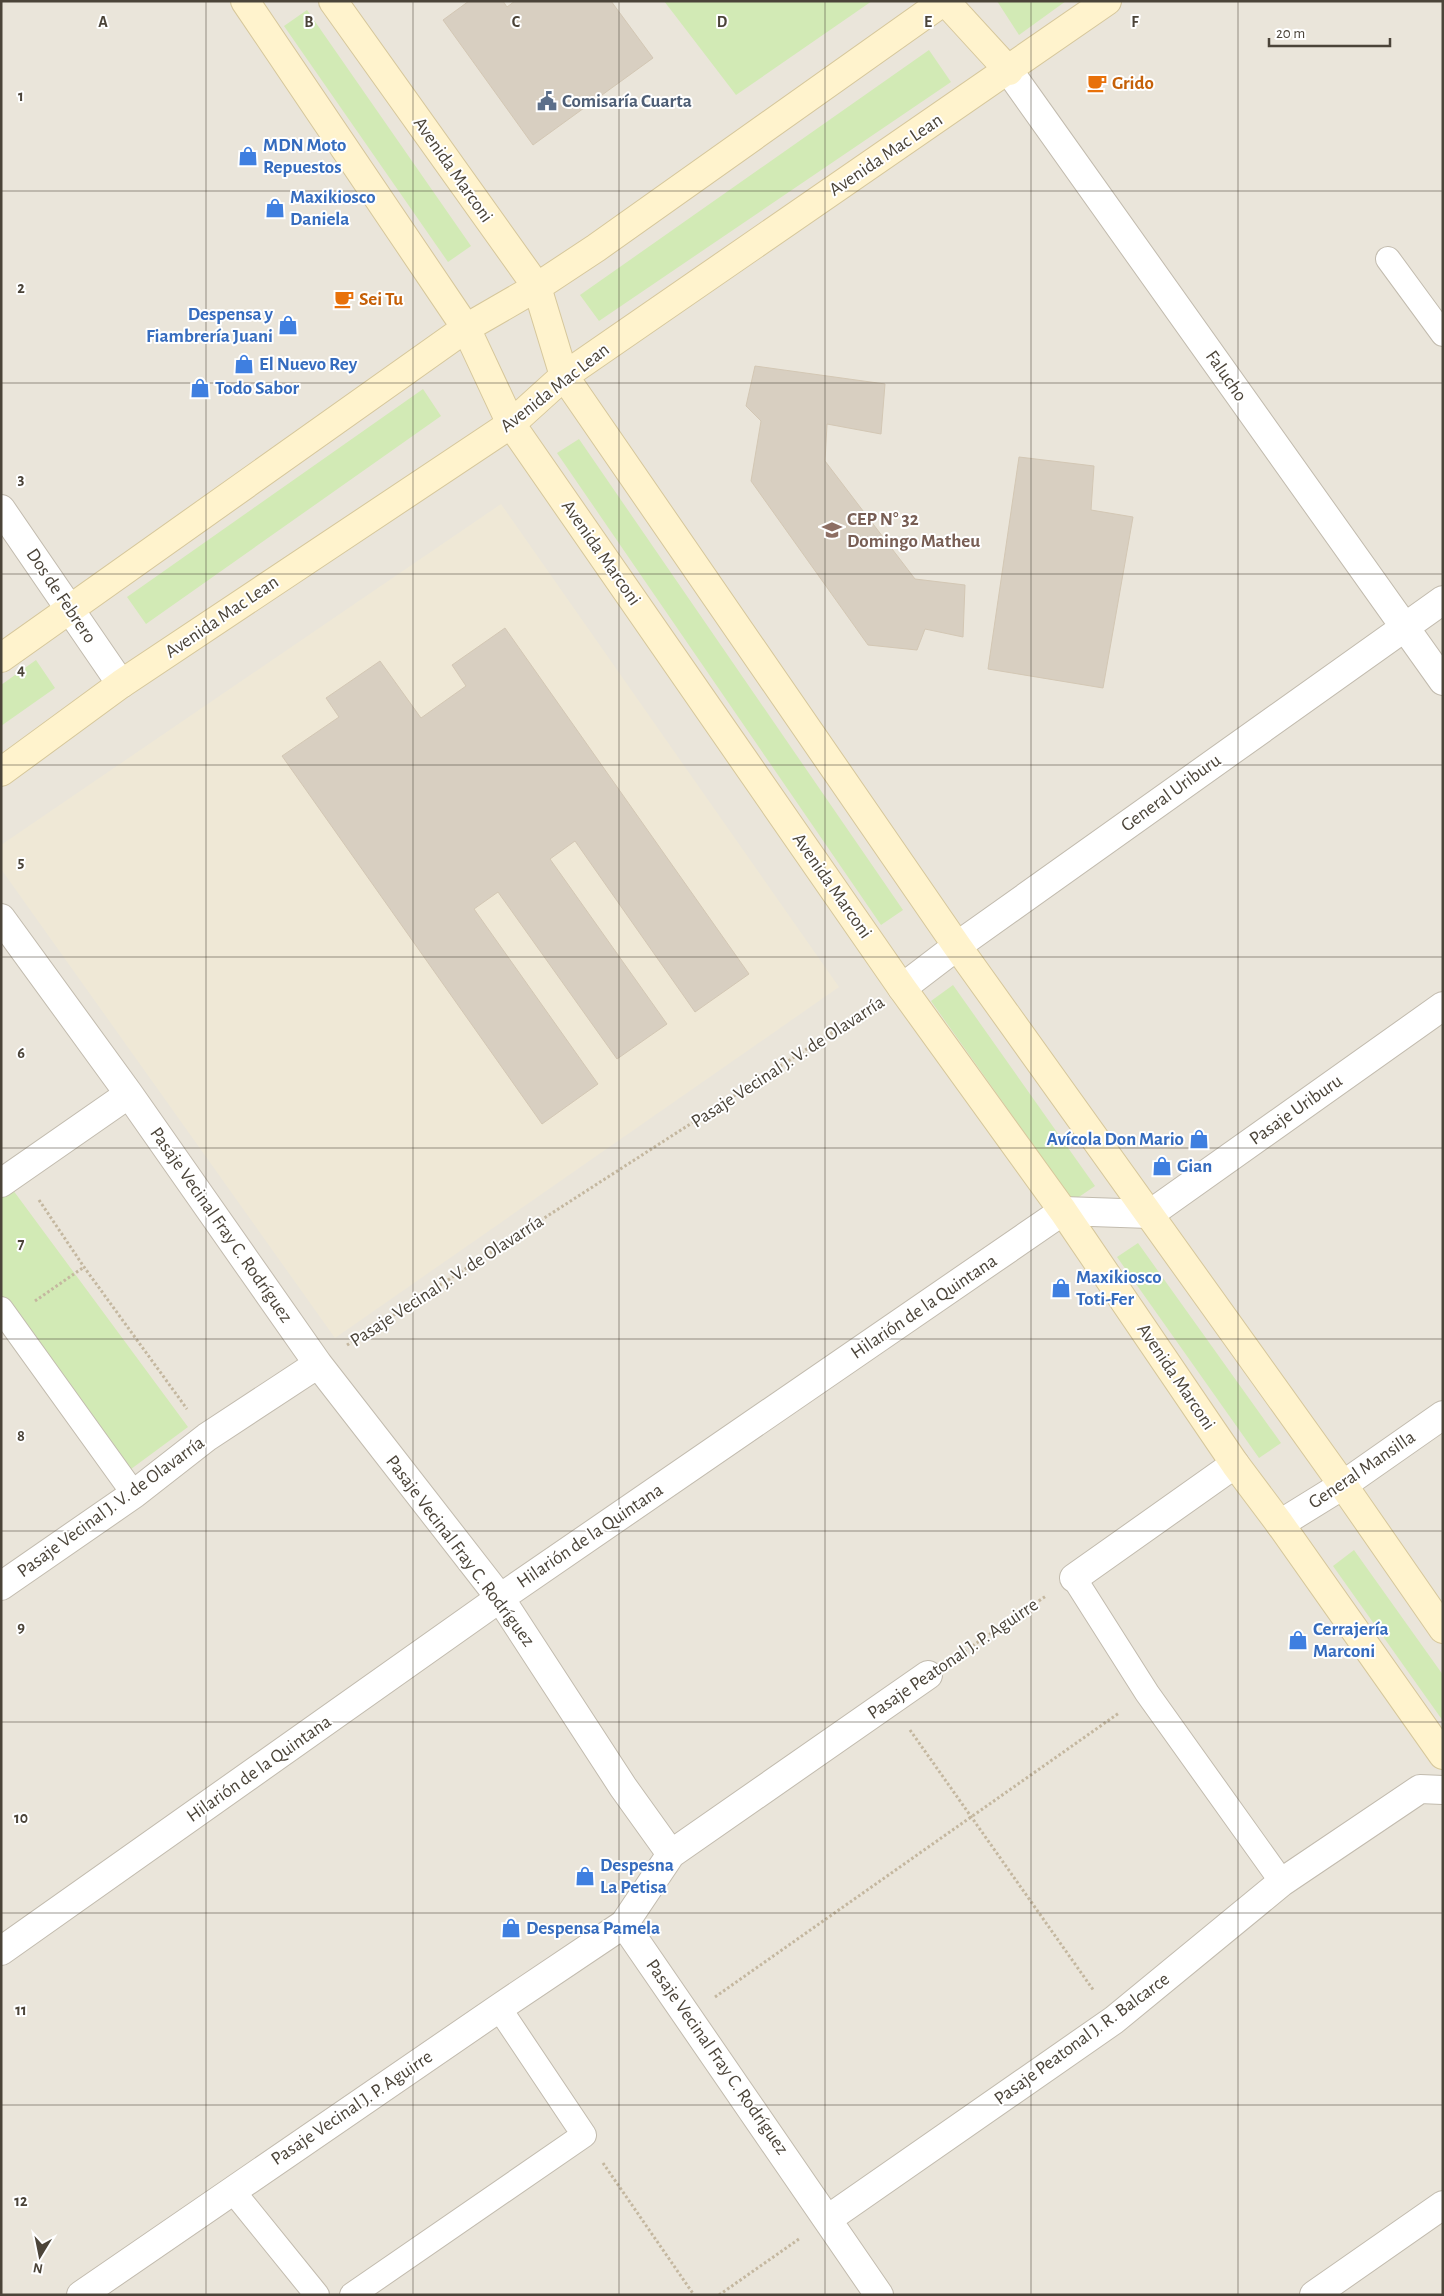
<svg xmlns="http://www.w3.org/2000/svg" width="1444" height="2296" viewBox="0 0 1444 2296" font-family="'Alegreya Sans',sans-serif">
<style>
.residential{fill:#eae5da}
.education{fill:#efe8d6}
.green{fill:#d2eab5}
.building{fill:#d8cfc1;stroke:#d3c7b4}
.lines{fill:none;stroke-linecap:round;stroke-linejoin:round}
.lane-casing{stroke:#c2bbae;stroke-width:26}
.street-casing{stroke:#c2bbae;stroke-width:30}
.secondary-casing{stroke:#d6c79b;stroke-width:30}
.path{stroke:#c4b79f;stroke-width:3;stroke-dasharray:2.5 2.5;stroke-linecap:butt}
.lane{stroke:#fff;stroke-width:24}
.street{stroke:#fff;stroke-width:28}
.secondary{stroke:#fff3cd;stroke-width:28}
.grid{fill:none;stroke:#4b4439;stroke-width:1;stroke-opacity:0.55}
.labels{text-anchor:middle;dominant-baseline:central;stroke-width:4;stroke-linejoin:round;paint-order:stroke}
.food-label{font-size:19px;font-weight:bold;fill:#c56008;stroke:#fff;text-anchor:start}
.service-label{font-size:19px;font-weight:bold;fill:#4e5e75;stroke:#fff;text-anchor:start}
.shop-label{font-size:19px;font-weight:bold;fill:#366cbe;stroke:#fff;text-anchor:start}
.street-label{font-size:19px;fill:#4b4439;stroke:#fff}
.education-label{font-size:19px;font-weight:bold;fill:#785e54;stroke:#fff;text-anchor:start}
.grid-label{font-size:16px;text-anchor:middle;font-weight:bold;fill:#4b4439;stroke:#fff;stroke-width:4;stroke-linejoin:round;paint-order:stroke}
</style>
<rect width="100%" height="100%" fill="#f6f3ec"/>
<path class="residential" d="M1,1H1443V2295H1Z"/>
<path class="education" d="M501,504L839,987L335,1338L1,869V845Z"/>
<path class="green" d="M664,1H872L736,95Z
M997,1H1066L1019,35Z
M307,10L471,246L448,262L284,26Z
M929,50L951,82L599,321L580,295Z
M423,389L441,416L146,624L127,597Z
M579,439L903,910L881,925L557,453Z
M36,660L55,688L1,726V685Z
M953,985L1095,1186L1073,1201L931,1001Z
M10,1186L188,1427L127,1472L1,1302V1192Z
M1138,1243L1281,1443L1259,1458L1117,1257Z
M1354,1550L1443,1675V1721L1333,1566Z"/>
<path class="building" d="M469,1H503L507,7L515,1H611L653,58L533,145L443,20Z
M755,366L885,384L881,434L827,424L825,461L915,579L965,585L963,637L925,629L917,650L868,645L751,481L761,421L746,406Z
M1019,457L1094,466L1091,510L1133,517L1103,688L988,669Z
M505,628L749,974L695,1012L575,841L550,859L667,1024L617,1059L498,892L474,909L598,1084L542,1124L282,756L339,717L326,698L380,661L421,718L466,686L452,665Z"/>
<g class="lines">
<defs>
<path id="lane" d="M1388,259L1443,334
M1,1309L134,1494
M1074,1578L1147,1693L1282,1882
M232,2190L317,2295
M352,2295L584,2135L499,2008"/>
<path id="street" d="M1009,71L1443,681
M1,509L121,684
M1,918L129,1094L318,1364L500,1598L623,1787L671,1854L624,1924L879,2295
M902,988L957,946L1443,600
M1,1183L129,1094
M1280,1524L1343,1485L1443,1415
M1074,1578L1235,1464
M1,1586L134,1494L207,1437L318,1364
M671,1854L928,1675
M1,1951L500,1598L1063,1211L1150,1214L1443,1006
M828,2219L1114,2020L1282,1882L1420,1789L1443,1790
M81,2295L499,2008L624,1924
M1314,2295L1443,2205"/>
<path id="secondary" d="M245,1L466,328L511,424L902,988L1063,1211L1235,1464L1280,1524L1443,1755
M333,1L537,287L564,376L957,946L1343,1485L1443,1629
M945,1L1009,71
M1,658L466,328L537,287L596,248L944,1
M1,772L121,684L511,424L564,376L1107,1"/>
</defs>
<use href="#lane" class="lane-casing"/>
<use href="#street" class="street-casing"/>
<use href="#secondary" class="secondary-casing"/>
<path class="path" d="M39,1200L84,1267L187,1409
M35,1301L84,1267
M347,1345L872,1007
M956,1657L1046,1596
M910,1730L1094,1991
M715,1997L1119,1713
M603,2163L694,2295
M719,2295L799,2239"/>
<use href="#lane" class="lane"/>
<use href="#street" class="street"/>
<use href="#secondary" class="secondary"/>
</g>
<path class="grid" d="M206,1V2295M413,1V2295M619,1V2295M825,1V2295M1031,1V2295M1238,1V2295M1,191H1443M1,383H1443M1,574H1443M1,765H1443M1,957H1443M1,1148H1443M1,1339H1443M1,1531H1443M1,1722H1443M1,1913H1443M1,2105H1443"/>
<defs>
<symbol id="cafe-bare" viewBox="-9 -9 18 18"><path d="M-5.5-4.5H6V0H3Q3 3.5 0 3.5H-2.5Q-5.5 3.5-5.5 0ZM3-3.2v2h1.7v-2ZM-6 4.5H4V6H-6Z" fill="#e8710a" stroke="#fff" stroke-width="2.5" paint-order="stroke"/></symbol>
<symbol id="civic-bare" viewBox="-9 -9 18 18"><path d="M-.6-6.5H3V-4.5H.6V-3L4-1V1h2V6H-6V1h2V-1L-.6-3ZM-1.2 2.5V6h2.4V2.5Z" fill="#5c6f8a" stroke="#fff" stroke-width="2.5" paint-order="stroke"/></symbol>
<symbol id="shop-bare" viewBox="-9 -9 18 18"><path d="M-5-2.5h2.3a2.7 3.5 0 0 1 5.4 0H5L5.5 6h-11ZM-1.5-2.5h3a1.5 2.3 0 0 0-3 0Z" fill="#3f7fe0" stroke="#fff" stroke-width="2.5" paint-order="stroke"/></symbol>
<symbol id="school-bare" viewBox="-9 -9 18 18"><path d="M0-5L7-2L0 1L-7-2ZM-4 1L0 2.5L4 1V4Q0 6-4 4Z" fill="#8d6e63" stroke="#fff" stroke-width="2.5" paint-order="stroke"/></symbol>
</defs>
<g fill-rule="evenodd">
<use href="#cafe-bare" x="1083" y="69" width="28" height="28"/>
<use href="#civic-bare" x="533" y="87" width="28" height="28"/>
<use href="#shop-bare" x="234" y="142" width="28" height="28"/>
<use href="#shop-bare" x="261" y="194" width="28" height="28"/>
<use href="#cafe-bare" x="330" y="285" width="28" height="28"/>
<use href="#shop-bare" x="274" y="311" width="28" height="28"/>
<use href="#shop-bare" x="230" y="350" width="28" height="28"/>
<use href="#shop-bare" x="186" y="374" width="28" height="28"/>
<use href="#school-bare" x="818" y="516" width="28" height="28"/>
<use href="#shop-bare" x="1185" y="1125" width="28" height="28"/>
<use href="#shop-bare" x="1148" y="1152" width="28" height="28"/>
<use href="#shop-bare" x="1047" y="1274" width="28" height="28"/>
<use href="#shop-bare" x="1284" y="1626" width="28" height="28"/>
<use href="#shop-bare" x="571" y="1862" width="28" height="28"/>
<use href="#shop-bare" x="497" y="1914" width="28" height="28"/>
</g>
<g class="labels">
<g class="food-label">
<text x="1112" y="83">Grido</text>
<text x="359" y="299">Sei Tu</text>
</g>
<g class="service-label">
<text x="562" y="101">Comisaría Cuarta</text>
</g>
<g class="shop-label">
<text x="263" y="145">MDN Moto<tspan x="263" dy="22">Repuestos</tspan></text>
<text x="290" y="197">Maxikiosco<tspan x="290" dy="22">Daniela</tspan></text>
<text x="273" y="314" text-anchor="end">Despensa y<tspan x="273" dy="22">Fiambrería Juani</tspan></text>
<text x="259" y="364">El Nuevo Rey</text>
<text x="215" y="388">Todo Sabor</text>
<text x="1184" y="1139" text-anchor="end">Avícola Don Mario</text>
<text x="1177" y="1166">Gian</text>
<text x="1076" y="1277">Maxikiosco<tspan x="1076" dy="22">Toti-Fer</tspan></text>
<text x="1313" y="1629">Cerrajería<tspan x="1313" dy="22">Marconi</tspan></text>
<text x="600" y="1865">Despesna<tspan x="600" dy="22">La Petisa</tspan></text>
<text x="526" y="1928">Despensa Pamela</text>
</g>
<g class="street-label">
<text transform="translate(886 155) rotate(-34)">Avenida Mac Lean</text>
<text transform="translate(453 170) rotate(55)">Avenida Marconi</text>
<text transform="translate(1226 376) rotate(55)">Falucho</text>
<text transform="translate(555 388) rotate(-38)">Avenida Mac Lean</text>
<text transform="translate(601 553) rotate(55)">Avenida Marconi</text>
<text transform="translate(61 596) rotate(56)">Dos de Febrero</text>
<text transform="translate(222 617) rotate(-34)">Avenida Mac Lean</text>
<text transform="translate(1171 793) rotate(-36)">General Uriburu</text>
<text transform="translate(832 886) rotate(55)">Avenida Marconi</text>
<text transform="translate(788 1062) rotate(-33)">Pasaje Vecinal J. V. de Olavarría</text>
<text transform="translate(1296 1110) rotate(-35)">Pasaje Uriburu</text>
<text transform="translate(221 1225) rotate(55)">Pasaje Vecinal Fray C. Rodríguez</text>
<text transform="translate(447 1281) rotate(-33)">Pasaje Vecinal J. V. de Olavarría</text>
<text transform="translate(924 1307) rotate(-34)">Hilarión de la Quintana</text>
<text transform="translate(1176 1377) rotate(56)">Avenida Marconi</text>
<text transform="translate(1362 1470) rotate(-34)">General Mansilla</text>
<text transform="translate(111 1507) rotate(-36)">Pasaje Vecinal J. V. de Olavarría</text>
<text transform="translate(590 1536) rotate(-34)">Hilarión de la Quintana</text>
<text transform="translate(460 1551) rotate(53)">Pasaje Vecinal Fray C. Rodríguez</text>
<text transform="translate(953 1659) rotate(-34)">Pasaje Peatonal J. P. Aguirre</text>
<text transform="translate(259 1769) rotate(-35)">Hilarión de la Quintana</text>
<text transform="translate(1082 2039) rotate(-36)">Pasaje Peatonal J. R. Balcarce</text>
<text transform="translate(717 2057) rotate(55)">Pasaje Vecinal Fray C. Rodríguez</text>
<text transform="translate(352 2108) rotate(-34)">Pasaje Vecinal J. P. Aguirre</text>
</g>
<g class="education-label">
<text x="847" y="519">CEP N° 32<tspan x="847" dy="22">Domingo Matheu</tspan></text>
</g>
</g>
<g class="grid-label">
<text x="103" y="27">A</text>
<text x="309" y="27">B</text>
<text x="516" y="27">C</text>
<text x="722" y="27">D</text>
<text x="928" y="27">E</text>
<text x="1135" y="27">F</text>
<text x="21" y="101">1</text>
<text x="21" y="293">2</text>
<text x="21" y="484">3</text>
<text x="21" y="675">4</text>
<text x="21" y="867">5</text>
<text x="21" y="1058">6</text>
<text x="21" y="1249">7</text>
<text x="21" y="1441">8</text>
<text x="21" y="1632">9</text>
<text x="21" y="1823">10</text>
<text x="21" y="2015">11</text>
<text x="21" y="2206">12</text>
</g>
<rect width="1444" height="2296" fill="none" stroke="#4b4439" stroke-width="5"/>
<g transform="translate(40 2256) rotate(190)" stroke="#ffffff" stroke-width="4" paint-order="stroke">
<path d="M0-4L9 19L0 12L-9 19Z" fill="#4b4439"/>
<text y="-8" font-size="14" font-weight="bold" text-anchor="middle" fill="#4b4439">N</text>
</g>
<path d="M1269 38v8h121v-8" fill="none" stroke="#4b4439" stroke-width="2.5"/>
<text x="1276" y="38" font-size="15" fill="#4b4439" stroke="#ffffff" stroke-width="4" paint-order="stroke">20 m</text>
</svg>
